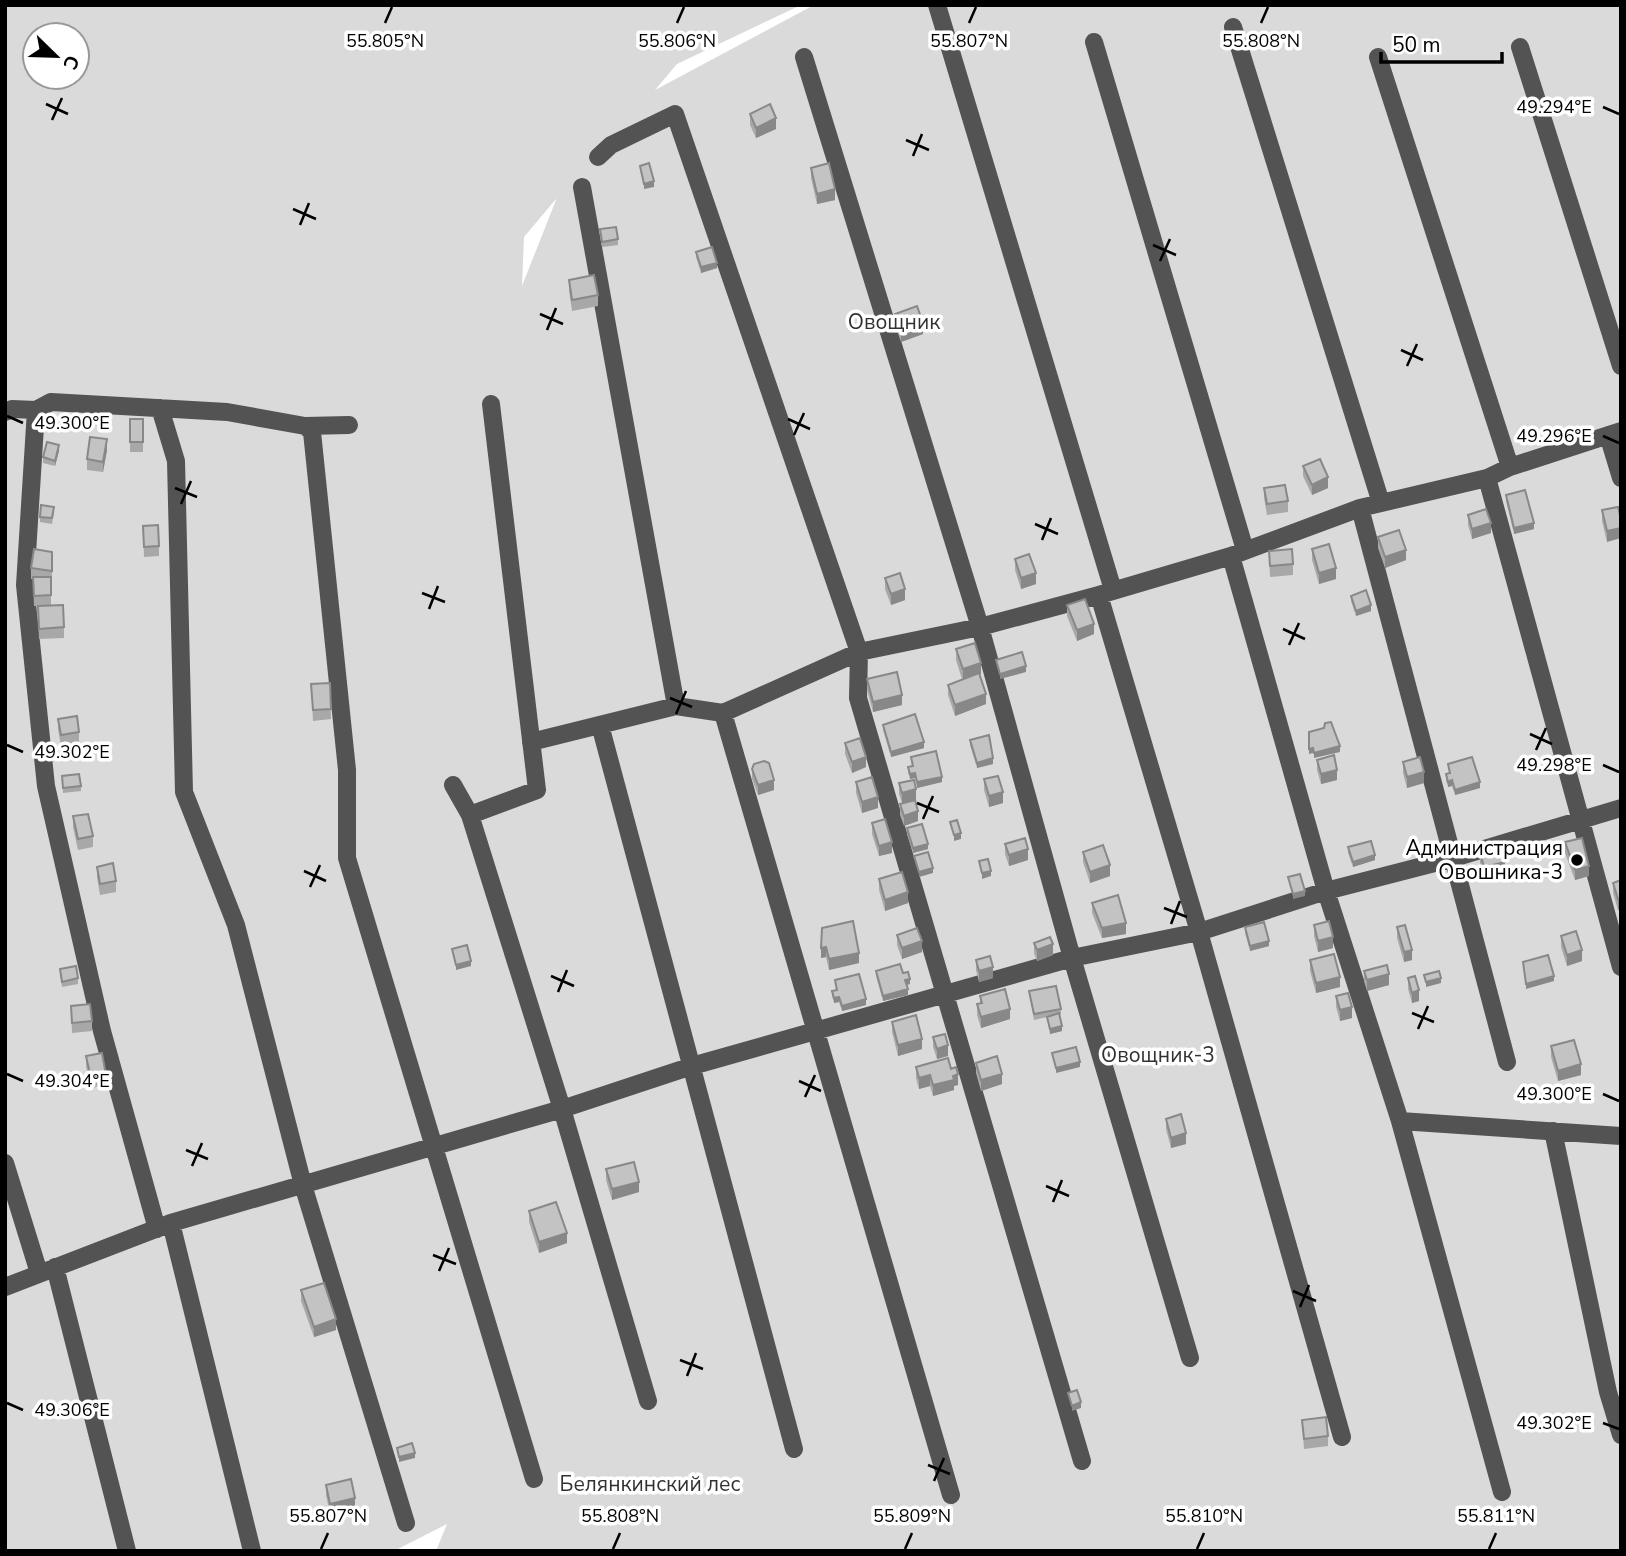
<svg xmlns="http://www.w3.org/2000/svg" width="1626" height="1556" viewBox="0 0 1626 1556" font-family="'Nunito Sans',sans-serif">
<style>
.green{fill:#dadada;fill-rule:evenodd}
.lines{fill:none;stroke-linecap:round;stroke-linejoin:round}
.minor{stroke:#535353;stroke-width:18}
.wall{fill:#a8a8a8}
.shaded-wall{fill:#888}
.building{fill:#c3c3c3;stroke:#888;stroke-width:2}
.ticks{fill:none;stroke:#000;stroke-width:2.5}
.poi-dot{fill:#000;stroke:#fff;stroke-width:2.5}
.labels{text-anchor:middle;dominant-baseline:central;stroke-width:7;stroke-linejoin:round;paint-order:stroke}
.park-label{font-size:21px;fill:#313131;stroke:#fff}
.poi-label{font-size:21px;fill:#000;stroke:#fff;text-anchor:end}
.ticks-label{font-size:18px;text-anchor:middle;fill:#000;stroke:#fff;stroke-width:7;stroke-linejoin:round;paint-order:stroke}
</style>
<rect width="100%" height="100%" fill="#fff"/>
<path class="green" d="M5,5H801L677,64L655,90L814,5H1621V1551H436L447,1524L394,1551H5ZM35,35H77V77H35ZM556,199V200L522,286L524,237Z"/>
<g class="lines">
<path class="minor" d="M937,5L1113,590
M1233,27L1381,503
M1094,42L1245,550
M1520,47L1621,366
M804,57L980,627L1072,958L1190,1358
M1378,57L1510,467
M598,157L611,145L675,114L859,652L980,627L1099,595L1231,556L1360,508L1487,478L1510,467L1621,431
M582,187L676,706
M160,408L176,461L184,792L236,925L303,1185L406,1523
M36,410L25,585L46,786L102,1031L157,1229
M5,412L12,409L36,410L51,402L227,412L305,426L349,425
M305,426L312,432L347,770V858L534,1479
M1608,435L1621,478
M1487,478L1621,967
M1360,508L1507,1062
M1231,556L1326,891L1400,1121L1621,1136
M1099,595L1199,932L1342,1437
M723,713L951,1495
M600,725L794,1449
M531,742L676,706L723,713L859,652L858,698L1082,1461
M453,785L470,815L562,1109L648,1401
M470,815L537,790L491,404
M1400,1121L1502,1492
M1553,1131L1608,1392L1621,1435
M5,1163L39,1273
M171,1223L252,1551
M55,1267L127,1551
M5,1287L171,1223L562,1109L692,1066L1072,958L1199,932L1326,891L1454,858L1621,808"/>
</g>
<path class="wall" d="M750,114L776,129L756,138L750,125Z
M811,168L835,200L817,204L811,178Z
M600,229L618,239V245L602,247Z
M696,252L717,268L701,273L696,257Z
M569,280L598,295V306L572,311L569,290Z
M895,314L923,334L901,342L895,325Z
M130,419H143V452H130Z
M107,450L103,472L87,470V459Z
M59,451L55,466L43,463V457Z
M1303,466L1328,488L1312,495L1303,476Z
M1264,488L1288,501V512L1267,515L1264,498Z
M1506,495L1534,529L1514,534L1506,501Z
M1618,507L1607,542L1602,521V510Z
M54,512L52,524L40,522V517Z
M1468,515L1491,533L1472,539L1468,525Z
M143,526L159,546V556L144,557Z
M1378,537L1406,560L1385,568L1378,548Z
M1312,549L1336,579L1319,584L1312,560Z
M1269,551L1293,564V575L1270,577Z
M52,552V582H51V605L64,627V638L39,639L38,606H34L33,579H31V568Z
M1015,559L1036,584L1021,589L1015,570Z
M885,578L905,600L891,605L885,589Z
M1351,596L1371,611L1356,616L1351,601Z
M1067,605L1094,634L1077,641L1067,616Z
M956,649L981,674L979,675L986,704L955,716L948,695V685L962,679L956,660Z
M867,679L902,705L873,712L867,690Z
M330,683L331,719L313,721L311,684Z
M58,719L79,732V743L61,746L58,729Z
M883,725L924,748L891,757L883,730Z
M970,740L993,764L977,768L970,745Z
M845,743L866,767L852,773L845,754Z
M911,757L942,782L917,788L915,778L910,779L908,772V767L912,766Z
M1317,760L1337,780L1321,784L1317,770Z
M1403,762L1424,783L1407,788L1403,773Z
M1448,764L1480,788L1455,795L1452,786L1448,787L1446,780V774H1449Z
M752,769L774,790L758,795L752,779Z
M62,776L81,786V791L63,793Z
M984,779L1003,803L989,807L984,790Z
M856,782L878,808L862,813L856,793Z
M899,783L916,800H915L918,821L904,826L900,815V804L902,803L899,794Z
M73,816L93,836V847L78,850L73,827Z
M872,823L892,853L879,856L872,834Z
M907,828L928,849L913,853L907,834Z
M1565,842L1589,876L1575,880L1565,853Z
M1005,844L1028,860L1009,866L1005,854Z
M1348,847L1375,860L1353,867L1348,853Z
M1083,852L1110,876L1090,883L1083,862Z
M1480,852L1505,872L1484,878L1480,863Z
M97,867L116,881V892L100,895L97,877Z
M879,879L908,903L885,911L879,890Z
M1621,880L1618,910L1613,893V883Z
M1092,903L1126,934L1102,938L1092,913Z
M1314,925L1333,948L1318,952L1314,936Z
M1245,927L1269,946L1250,951L1245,933Z
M1397,927L1412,960L1404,962L1397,938Z
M822,928L859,963L829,970L826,957L821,958Z
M897,935L922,952L902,959L897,945Z
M1561,936L1582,961L1567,966L1561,947Z
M1034,943L1053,955L1037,961L1034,953Z
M976,960L993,978L979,982L976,970Z
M1310,960L1340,987L1316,993L1310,971Z
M60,969L78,978V984L62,987Z
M876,971L903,973L910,984L907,985L908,995L883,1001L876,976Z
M1364,971L1389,985L1367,991L1364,981Z
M1408,978L1419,1001L1412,1003L1408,989Z
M835,980L866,1005L842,1011L839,1002L834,1003L832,996V991L836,990Z
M1029,991L1061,1009V1014L1059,1015L1062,1031L1050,1034L1047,1017L1034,1020Z
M980,996L1010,1019L981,1028L977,1015V1004L980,1003Z
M1336,996L1352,1018L1340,1021L1336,1007Z
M71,1006L92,1021V1031L72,1033Z
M892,1022L922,1049L898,1056L892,1032Z
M933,1037L948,1056L937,1059L933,1047Z
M1551,1046L1581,1075L1558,1081L1551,1057Z
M86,1056L106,1075V1085L91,1088L86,1066Z
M976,1063L1002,1084L981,1091L976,1073Z
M916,1067L951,1069L958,1085L954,1086V1090L933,1096L930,1086L919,1089L916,1078Z
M1166,1119L1186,1144L1171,1148L1166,1129Z
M606,1169L639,1192L612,1200L606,1180Z
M529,1211L567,1243L539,1253L529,1222Z
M301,1290L336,1330L314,1337L301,1301Z
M1302,1420L1328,1436V1446L1304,1449Z
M326,1485L355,1509L330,1514L326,1495Z"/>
<path class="shaded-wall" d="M776,118V129L756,138V128Z
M654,181V187L644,189V184Z
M835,189V200L817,204V194Z
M717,263V268L701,273V267Z
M923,323V334L901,342V331Z
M107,439V450L103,472V462Z
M59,445V451L55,466V461Z
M1328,477V488L1312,495V485Z
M1491,523V533L1472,539V529Z
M1534,523V529L1514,534V528Z
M1621,528V538L1607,542V531Z
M1406,550V560L1385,568V557Z
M1336,568V579L1319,584V573Z
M1036,573V584L1021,589V578Z
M905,589V600L891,605V594Z
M1371,605V611L1356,616V611Z
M1094,624V634L1077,641V630Z
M981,663V674L963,680V669Z
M1026,666V672L1000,679V674Z
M986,694V704L955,716V705Z
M902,695V705L873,712V702Z
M924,742V748L891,757V752Z
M1340,746V752L1314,758V753Z
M1313,748V753L1309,754V749Z
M866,757V767L852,773V762Z
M993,758V764L977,768V763Z
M1337,770V780L1321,784V774Z
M1424,772V783L1407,788V777Z
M915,773V778L910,779V774Z
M942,777V782L917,788V782Z
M774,780V790L758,795V785Z
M1452,780V786L1448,787V782Z
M1480,782V788L1455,795V790Z
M916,789V800L902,803V793Z
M1003,792V803L989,807V796Z
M878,797V808L862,813V802Z
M918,811V821L904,826V816Z
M961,833V839L954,841V835Z
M892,842V853L879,856V846Z
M928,844V849L913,853V848Z
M1028,849V860L1009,866V855Z
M1375,855V860L1353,867V862Z
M1505,862V872L1484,878V867Z
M1110,865V876L1090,883V872Z
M1589,866V876L1575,880V870Z
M933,868V873L919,877V872Z
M991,871V876L982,879V873Z
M1305,891V896L1293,899V894Z
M908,892V903L885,911V900Z
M1618,899H1621V909L1618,910Z
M1126,923V934L1102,938V928Z
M1333,937V948L1318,952V941Z
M922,941V952L902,959V948Z
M1269,941V946L1250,951V946Z
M1053,944V955L1037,961V950Z
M826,947V957L821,958V948Z
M1412,950V960L1404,962V952Z
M1582,950V961L1567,966V955Z
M859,953V963L829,970V959Z
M471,961V966L456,970V965Z
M993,967V978L979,982V971Z
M1389,974V985L1367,991V980Z
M1554,976V981L1526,989V984Z
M1340,977V987L1316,993V983Z
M1441,978V983L1426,987V982Z
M910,979V984L905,985V980Z
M908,989V995L883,1001V996Z
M1419,990V1001L1412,1003V993Z
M839,997V1002L834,1003V998Z
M866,999V1005L842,1011V1006Z
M1352,1007V1018L1340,1021V1010Z
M1010,1009V1019L981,1028V1017Z
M1062,1026V1031L1050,1034V1029Z
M922,1039V1049L898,1056V1045Z
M948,1045V1056L937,1059V1049Z
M1080,1062V1067L1056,1073V1068Z
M1581,1064V1075L1558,1081V1071Z
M958,1074V1085L954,1086V1090L933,1096V1085Z
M1002,1074V1084L981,1091V1080Z
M930,1075V1086L919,1089V1078Z
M1186,1133V1144L1171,1148V1138Z
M639,1182V1192L612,1200V1189Z
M567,1233V1243L539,1253V1242Z
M336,1319V1330L314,1337V1327Z
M1081,1402V1408L1072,1411V1406Z
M415,1453V1458L399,1462V1457Z
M355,1498V1509L330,1514V1504Z"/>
<path class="building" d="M770,104L776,118L756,128L750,114Z
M649,163L654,181L644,184L640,166Z
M829,163L835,189L817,194L811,168Z
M616,227L618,239L602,242L600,229Z
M712,247L717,263L701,267L696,252Z
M594,275L598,295L572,300L569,280Z
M917,306L923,323L901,331L895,314Z
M130,419H143V442H130Z
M90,437L107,439L103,462L87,459Z
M47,442L59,445L55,461L43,457Z
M1320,459L1328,477L1312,485L1303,466Z
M1285,485L1288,501L1267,504L1264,488Z
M1525,490L1534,523L1514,528L1506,495Z
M41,505L54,507L52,518L40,517Z
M1618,507L1621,519V528L1607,531L1602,510Z
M1486,509L1491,523L1472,529L1468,515Z
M158,525L159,546L144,547L143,526Z
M1399,530L1406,550L1385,557L1378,537Z
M1329,544L1336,568L1319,573L1312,549Z
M34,549L52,552V571L31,568Z
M1292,549L1293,564L1270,566L1269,551Z
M1029,554L1036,573L1021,578L1015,559Z
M900,573L905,589L891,594L885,578Z
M33,577H51V595L34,596Z
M1366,590L1371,605L1356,611L1351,596Z
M1085,599L1094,624L1077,630L1067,605Z
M63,605L64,627L39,629L38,606Z
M975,643L981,663L963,669L956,649Z
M1022,652L1026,666L1000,674L996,660Z
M897,672L902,695L873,702L867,679Z
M979,673L986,694L955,705L948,685Z
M330,683L331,709L313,710L311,684Z
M915,714L924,742L891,752L883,725Z
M77,716L79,732L61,735L58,719Z
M1331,722L1340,746L1314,753L1313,748L1309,749V732L1324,728L1325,723Z
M989,735L993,758L977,763L970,740Z
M860,738L866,757L852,762L845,743Z
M936,751L942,777L917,782L915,773L910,774L908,767L913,766L911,757Z
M1334,755L1337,770L1321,774L1317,760Z
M1420,757L1424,772L1407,777L1403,762Z
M1472,757L1480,782L1455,790L1452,780L1448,782L1446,774L1450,773L1448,764Z
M764,761L769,763L774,780L758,785L752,769L754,764Z
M79,774L81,786L63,788L62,776Z
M998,776L1003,792L989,796L984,779Z
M872,777L878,797L862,802L856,782Z
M914,780L916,789L902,793L899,783Z
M915,800L918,811L904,816L900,804Z
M88,814L93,836L78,839L73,816Z
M885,819L892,842L879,846L872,823Z
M957,820L961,833L954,835L950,822Z
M922,824L928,844L913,848L907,828Z
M1025,838L1028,849L1009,855L1005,844Z
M1582,838L1589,866L1575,870L1565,842Z
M1371,841L1375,855L1353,862L1348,847Z
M1103,845L1110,865L1090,872L1083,852Z
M1502,847L1505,862L1484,867L1480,852Z
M928,852L933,868L919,872L914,856Z
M988,859L991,871L982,873L979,861Z
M113,863L116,881L100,884L97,867Z
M902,872L908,892L885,900L879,879Z
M1300,874L1305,891L1293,894L1288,877Z
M1621,880V899H1618L1613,883Z
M1118,895L1126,923L1102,928L1092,903Z
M853,921L859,953L829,959L826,947L821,948L822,928Z
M1329,921L1333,937L1318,941L1314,925Z
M1264,922L1269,941L1250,946L1245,927Z
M1405,925L1412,950L1404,952L1397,927Z
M917,928L922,941L902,948L897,935Z
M1576,931L1582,950L1567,955L1561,936Z
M1050,937L1053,944L1037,950L1034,943Z
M467,945L471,961L456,965L452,949Z
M1334,954L1340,977L1316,983L1310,960Z
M1548,955L1554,976L1526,984L1523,962Z
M990,956L993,967L979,971L976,960Z
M900,964L903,973L908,972L910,979L905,980L908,989L883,996L876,971Z
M1387,965L1389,974L1367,980L1364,971Z
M76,966L78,978L62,982L60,969Z
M1439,971L1441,978L1426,982L1424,975Z
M859,974L866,999L842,1006L839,997L834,998L832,991L837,990L835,980Z
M1415,976L1419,990L1412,993L1408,978Z
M1056,986L1061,1009L1034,1014L1029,991Z
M1005,989L1010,1009L981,1017L977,1004L982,1003L980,996Z
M1348,993L1352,1007L1340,1010L1336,996Z
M90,1004L92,1021L72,1023L71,1006Z
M1059,1013L1062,1026L1050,1029L1047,1017Z
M916,1015L922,1039L898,1045L892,1022Z
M945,1034L948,1045L937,1049L933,1037Z
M1574,1040L1581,1064L1558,1071L1551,1046Z
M1076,1047L1080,1062L1056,1068L1052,1053Z
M102,1053L106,1075L91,1078L86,1056Z
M997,1056L1002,1074L981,1080L976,1063Z
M948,1058L951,1069L956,1067L958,1074L953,1076L954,1080L933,1085L930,1075L919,1078L916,1067Z
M1181,1114L1186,1133L1171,1138L1166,1119Z
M634,1162L639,1182L612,1189L606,1169Z
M556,1202L567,1233L539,1242L529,1211Z
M324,1283L336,1319L314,1327L301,1290Z
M1077,1390L1081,1402L1072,1406L1068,1393Z
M1326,1417L1328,1436L1304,1439L1302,1420Z
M412,1443L415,1453L399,1457L397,1448Z
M351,1479L355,1498L330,1504L326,1485Z"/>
<path class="ticks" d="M385,23L392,7M677,23L684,7M969,23L976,7M1261,23L1268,7M46,104L68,114M1603,107L1619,114M52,120L62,98M906,140L929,150M913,156L922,134M293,209L316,219M300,225L309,203M1153,245L1176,255M1160,261L1170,239M540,314L563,324M547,330L556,308M1401,350L1423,360M1407,366L1417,344M7,416L23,423M788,419L810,429M794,435L804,413M1603,436L1619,443M175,488L197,497M181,504L191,481M1035,524L1058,534M1042,540L1051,518M422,593L445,602M429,609L438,586M1283,629L1305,639M1289,645L1299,623M670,698L692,707M676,714L686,691M1530,734L1552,744M7,745L23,752M1536,750L1546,728M1603,765L1619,772M917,803L939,812M923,819L933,796M304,871L326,881M310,887L320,865M1164,908L1187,917M1171,924L1180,901M551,976L574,986M558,992L567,970M1412,1013L1434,1022M1418,1029L1428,1006M7,1074L23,1081M799,1081L821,1091M1603,1094L1619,1101M805,1097L815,1075M186,1150L208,1159M192,1166L202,1143M1046,1186L1069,1196M1053,1202L1062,1180M433,1255L456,1264M439,1271L449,1248M1293,1291L1316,1301M1300,1307L1309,1285M680,1360L703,1369M687,1376L696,1353M7,1403L23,1410M1603,1423L1619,1429M928,1465L950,1474M934,1481L944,1458M321,1549L328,1533M613,1549L620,1533M905,1549L912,1533M1197,1549L1204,1533M1489,1549L1496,1533"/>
<circle class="poi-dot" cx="1577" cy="860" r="7"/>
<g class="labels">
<g class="park-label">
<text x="894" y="322">Овощник</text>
<text x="1158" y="1055">Овощник-3</text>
<text x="650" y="1484">Белянкинский лес</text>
</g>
<g class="poi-label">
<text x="1563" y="848">Администрация<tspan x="1563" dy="24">Овошника-3</tspan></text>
</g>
</g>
<g class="ticks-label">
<text x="385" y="47">55.805°N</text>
<text x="677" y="47">55.806°N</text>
<text x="969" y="47">55.807°N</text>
<text x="1261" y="47">55.808°N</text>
<text x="1554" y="113">49.294°E</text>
<text x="72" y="429">49.300°E</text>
<text x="1554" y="442">49.296°E</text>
<text x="72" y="758">49.302°E</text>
<text x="1554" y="771">49.298°E</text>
<text x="72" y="1087">49.304°E</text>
<text x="1554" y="1100">49.300°E</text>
<text x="72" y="1416">49.306°E</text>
<text x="1554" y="1429">49.302°E</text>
<text x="328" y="1522">55.807°N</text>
<text x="620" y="1522">55.808°N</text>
<text x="912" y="1522">55.809°N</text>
<text x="1204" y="1522">55.810°N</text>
<text x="1496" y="1522">55.811°N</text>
</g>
<rect width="1626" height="1556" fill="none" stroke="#000000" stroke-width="14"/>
<g transform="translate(56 56) rotate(113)"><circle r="33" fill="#ffffff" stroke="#999999" stroke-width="2"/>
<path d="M0-5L12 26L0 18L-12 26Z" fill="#000000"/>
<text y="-10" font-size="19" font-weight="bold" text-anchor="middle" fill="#000000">С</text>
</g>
<path d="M1381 52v10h121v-10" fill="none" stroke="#000000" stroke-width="3.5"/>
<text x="1392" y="52" font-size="21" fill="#000000" stroke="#ffffff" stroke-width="5" paint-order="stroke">50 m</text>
</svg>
